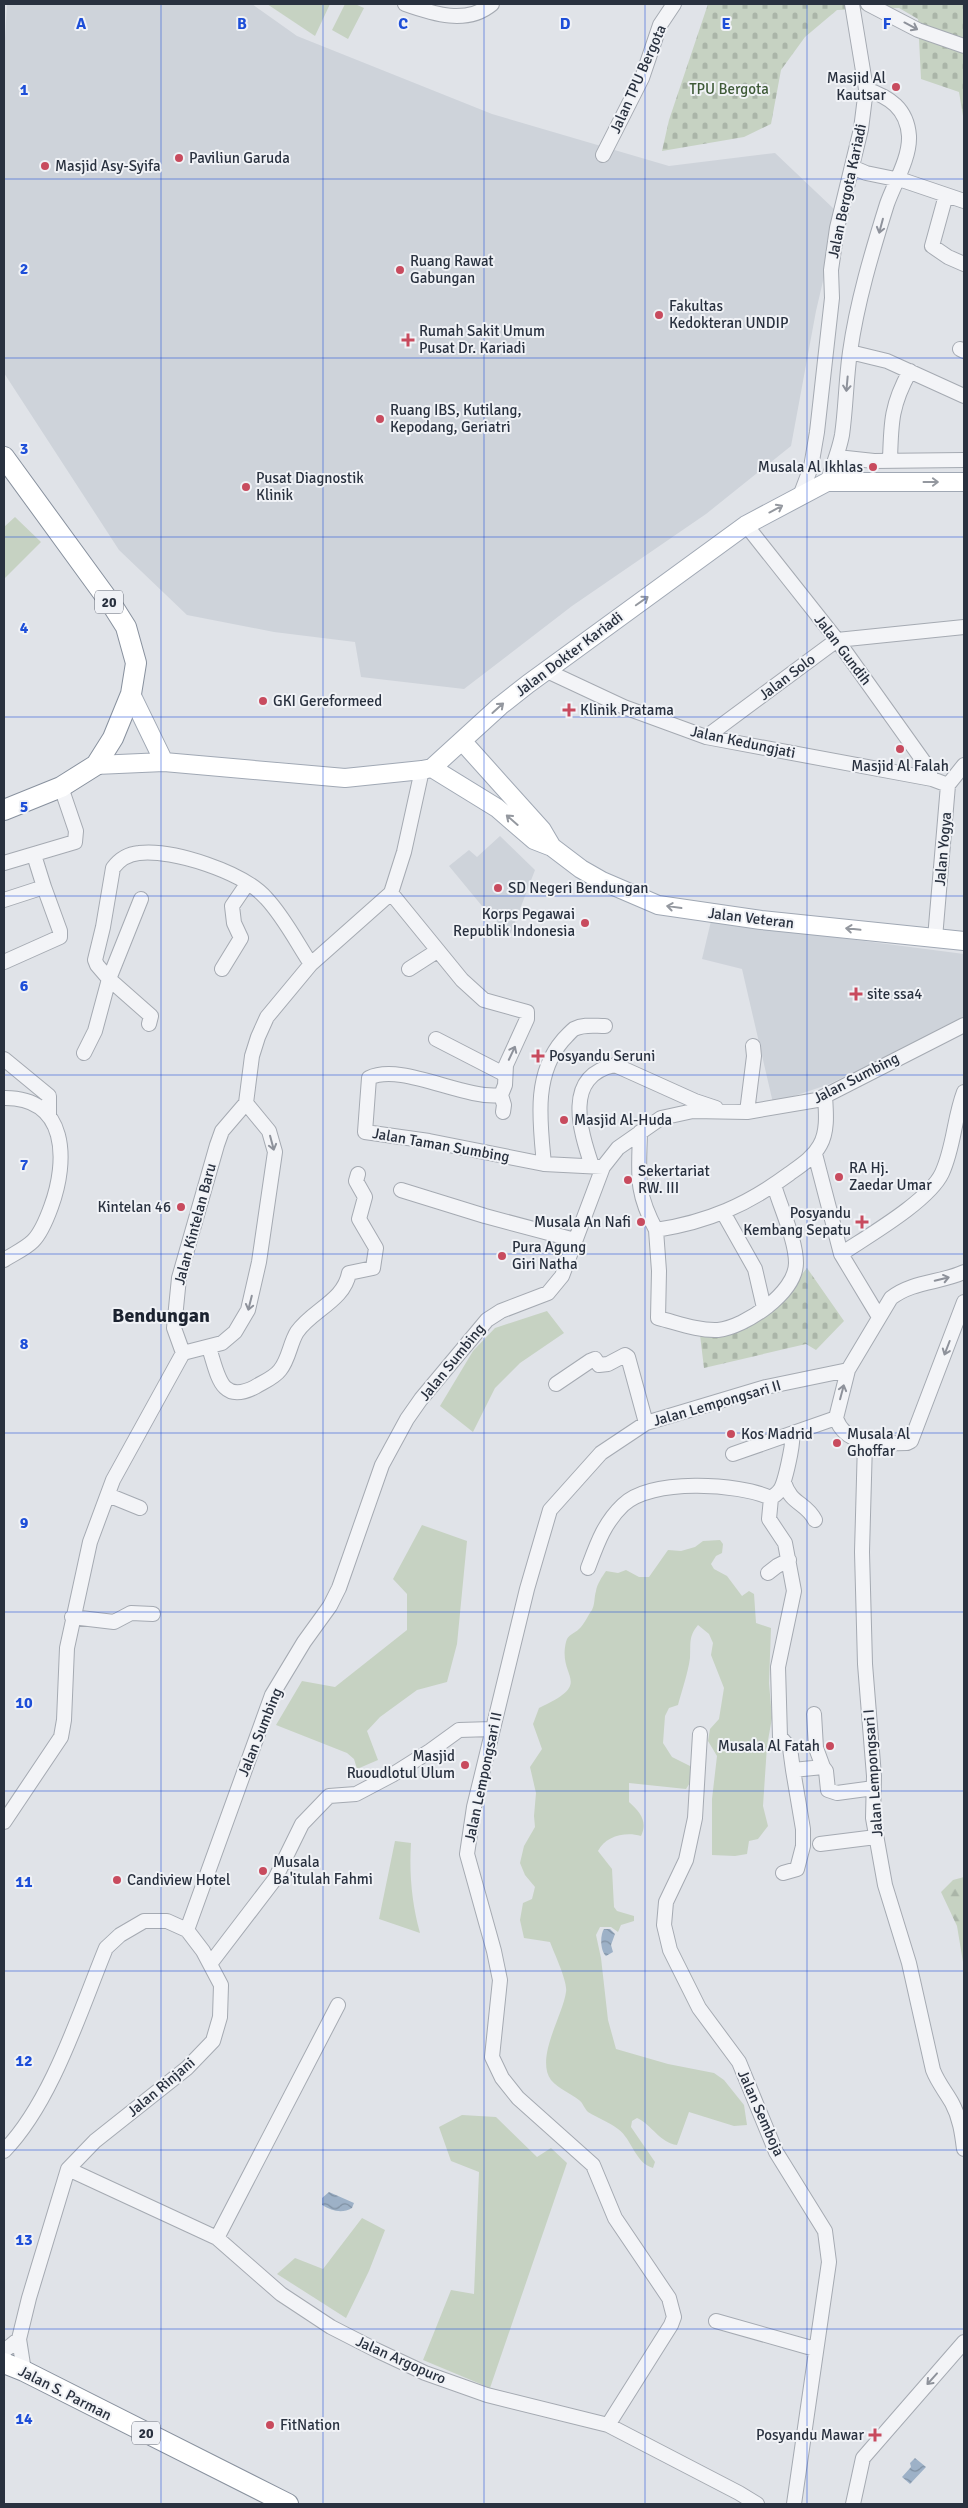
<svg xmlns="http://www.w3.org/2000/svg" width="968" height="2508" viewBox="0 0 968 2508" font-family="Signika,sans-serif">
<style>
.built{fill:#ced3da}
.green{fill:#c6d2c2}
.forest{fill:url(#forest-firs)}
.cemetery{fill:url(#cemetery-stones)}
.water{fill:url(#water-waves)}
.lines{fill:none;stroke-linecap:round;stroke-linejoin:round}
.minor-casing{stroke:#a5aab2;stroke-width:16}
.major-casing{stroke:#a0a8b4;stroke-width:20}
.highway-casing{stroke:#88919e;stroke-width:22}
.minor{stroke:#f3f4f7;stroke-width:14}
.major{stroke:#fff;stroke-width:18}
.highway{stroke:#fff;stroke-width:20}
.oneway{stroke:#8e929b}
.oneway2{stroke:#94989f}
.grid{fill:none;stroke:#1d4ed8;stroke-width:1;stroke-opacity:0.55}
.poi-dot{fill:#c84b5e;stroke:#f0f2f6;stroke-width:2}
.labels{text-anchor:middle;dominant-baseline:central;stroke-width:4;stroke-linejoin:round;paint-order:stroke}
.shield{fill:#f0f2f6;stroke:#656b76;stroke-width:1}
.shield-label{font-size:14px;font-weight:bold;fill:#29313f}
.poi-label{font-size:15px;fill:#29313f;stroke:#f0f2f6;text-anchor:start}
.street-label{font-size:15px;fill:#29313f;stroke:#f0f2f6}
.park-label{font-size:15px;fill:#3e5a37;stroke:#f0f2f6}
.district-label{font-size:20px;font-weight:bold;fill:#1c2330;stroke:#f0f2f6}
.grid-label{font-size:16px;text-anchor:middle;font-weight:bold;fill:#1d4ed8;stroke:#f0f2f6;stroke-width:4;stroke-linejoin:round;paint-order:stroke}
</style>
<defs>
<pattern id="forest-firs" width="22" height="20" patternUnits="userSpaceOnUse" patternTransform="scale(1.25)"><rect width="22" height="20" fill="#c6d2c2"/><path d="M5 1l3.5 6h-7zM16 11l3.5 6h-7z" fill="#aab5a8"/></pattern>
<pattern id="cemetery-stones" width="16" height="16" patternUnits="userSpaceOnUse" patternTransform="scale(1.25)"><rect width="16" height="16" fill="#c6d2c2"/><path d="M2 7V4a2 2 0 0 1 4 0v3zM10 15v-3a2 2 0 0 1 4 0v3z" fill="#aab5a8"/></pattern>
<pattern id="water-waves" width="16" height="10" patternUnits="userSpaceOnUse" patternTransform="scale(1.25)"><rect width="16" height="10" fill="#9db1c7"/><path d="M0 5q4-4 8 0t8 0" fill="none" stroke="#8091a3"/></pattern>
</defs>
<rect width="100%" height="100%" fill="#e0e3e8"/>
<path class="built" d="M7,4H252L297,36L492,114L669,166L775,153L835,210L830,251L816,311L791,446L706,514L572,606L464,689L361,677L355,642L274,632L187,615L119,550L4,373V56Z
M500,836L535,870L510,935L482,906L449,866L469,850L477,857Z
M711,921L964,954V1019L827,1085L773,1103L742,969L702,959Z"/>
<path class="green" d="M267,4H330L315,36Z
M345,4H355L364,8L348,39L332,30Z
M15,517L41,542L4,579V527Z
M547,1311L564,1333L520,1363L495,1388L473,1432L440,1406L473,1351L495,1328Z
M422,1525L467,1541L457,1644L447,1682L417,1690L380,1717L367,1731L378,1760L357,1769L354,1759L347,1753L276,1725L302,1681L335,1687L407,1630V1594L393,1579Z
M720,1540L723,1544L722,1553L716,1556L711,1564L714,1569L727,1576L742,1596L749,1591L754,1594L756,1623L771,1628L769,1683L772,1718L767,1746L763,1806L768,1826L758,1839L749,1841L747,1854L735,1856L712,1855V1799L717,1756L708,1741L710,1729L719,1719L724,1688L711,1655L713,1643L709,1634L698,1625C688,1637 691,1644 690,1658C688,1673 682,1690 678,1705L669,1708L665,1716L663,1743L672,1757L690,1766L693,1778L686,1789L629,1783V1802C640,1812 648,1821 641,1836C626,1831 605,1836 598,1851L612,1869L614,1907L617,1911L634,1916V1921L621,1925L618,1932L611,1927H600L596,1935L601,1958L608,2020L616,2049L668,2064L714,2073L724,2080L744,2105L747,2125L734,2126L689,2112L677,2145C660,2143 651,2124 637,2118L632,2121L631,2127L655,2162L653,2168C635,2163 632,2139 618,2129C609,2122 598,2118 588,2112C584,2108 583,2103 579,2100C570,2093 559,2089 551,2080C535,2058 563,2015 566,1992C568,1982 554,1953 550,1942L524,1938L520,1920L523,1903L532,1899L535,1887L525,1875L520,1863L524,1846L535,1827L534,1816L536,1793L530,1767L542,1749L533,1724L539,1708C596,1682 557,1679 566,1642C568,1634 574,1634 579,1629C584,1625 588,1615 592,1610C595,1604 594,1598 596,1591C597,1584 602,1577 606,1571L618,1573L626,1570L639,1577H649L668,1550L681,1551L695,1547L703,1541Z
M395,1841L411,1843C409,1874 412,1904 420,1933L379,1919Z
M462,2115L496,2117L537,2157L551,2148L567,2163L490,2388L423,2360L451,2290L474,2294L479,2172L451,2161L439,2127Z
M362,2218L385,2230L369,2271L346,2318L277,2274L295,2258L323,2269Z"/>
<path class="forest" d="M964,1877V1968L957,1926L941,1892L953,1880Z"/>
<path class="cemetery" d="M708,4H964V122L959,92L921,79L918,19L899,8L837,10L805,37L781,70L771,124L744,137L662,151L669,120Z
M807,1268L844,1321L816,1350L806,1344L704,1368L700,1335L744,1327L790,1289Z"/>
<path class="water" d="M604,1929H610L615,1934L611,1945L613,1952L606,1956C600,1950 600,1935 604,1929Z
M329,2192L354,2203L352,2208C342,2214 332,2211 322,2205V2198Z
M915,2458L926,2467L910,2484L902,2477L911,2467L910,2463Z"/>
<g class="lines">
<defs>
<path id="minor" d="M405,4C433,14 467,25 492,4
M868,4L918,30L964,46
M603,155L642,78L660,25L674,4
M852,167L866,173L905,181L964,201
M946,195L932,246L948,257L964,264
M960,349L964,351
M850,352L887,361L964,396
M837,457L874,461L964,460
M890,461C891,423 891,405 910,371
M827,482C833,466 839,451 842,435C846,407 846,379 850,352C857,302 872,252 887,204C894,184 910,158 909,136C907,108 889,97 866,89
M800,496L811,467L817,432L832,298L831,270L837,228L861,129L866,89L852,4
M746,525L837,640L924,762L932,779
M547,671L624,707L706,737L932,779L948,785
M706,737L837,640L964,627
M4,863L75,842L76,831L61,787
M391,893L462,980L484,1000L527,1012V1019L506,1065L505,1085L501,1095
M4,900L44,887L34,855
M935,938L948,785L964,765
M4,962L60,937V931L44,887
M222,969L241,938L234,923L232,906L247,884
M409,969L437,951
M149,1024L151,1016L109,979L97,965L95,960L103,927L113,868C119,860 128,854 139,853C173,849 243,872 266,898C284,917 297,943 311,964
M436,1039L504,1074
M84,1053L95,1031L109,979L141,899
M4,1059L49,1096V1115
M501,1095C464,1100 401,1062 369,1078L365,1132L429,1141L544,1164L603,1167
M501,1095L504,1105L503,1112
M4,1098C68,1097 68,1161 51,1207C47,1218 41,1233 33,1241C25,1249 13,1254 4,1260
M747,1112L754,1056L753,1046
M640,1132C639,1175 635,1191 656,1230C708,1222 747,1205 789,1174C800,1166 813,1158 820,1145C828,1131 826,1112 825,1096
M815,1154L841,1254L879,1317
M544,1164C540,1122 533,1075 563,1040C566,1037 570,1032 574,1029C584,1024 594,1026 605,1026
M592,1166C580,1130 563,1076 615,1065L695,1101L716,1108
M401,1190L485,1216L575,1240
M724,1214L755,1269L764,1308
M656,1230L659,1271L658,1318C678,1323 698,1331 718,1330C745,1327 796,1293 796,1263C796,1240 781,1209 774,1185
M841,1254C868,1236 929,1201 942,1173C954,1147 954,1118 964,1092
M964,1272C940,1283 913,1281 891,1298L848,1370L836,1418C846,1448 882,1443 907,1443L911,1441L964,1302
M209,1348C218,1374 220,1405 255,1387C263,1382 274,1378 280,1370C289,1359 290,1343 297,1332C312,1310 344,1301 349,1273L373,1268L376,1248L359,1219L365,1197L356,1181L358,1174
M183,1353L222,1343L235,1332L248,1310L259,1262L275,1152L269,1131L246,1103
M556,1384L590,1361L595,1359L599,1365L608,1364L625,1355L628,1357L646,1423
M792,1434C794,1442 785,1483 780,1490C778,1493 774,1496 771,1498L769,1519L785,1543L794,1591L778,1667L780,1737L790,1748L793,1770L823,1767L826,1771L828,1790L837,1793L874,1788
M865,1442L862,1552L865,1664L874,1776L873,1818L885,1885L909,1963L933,2070C938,2083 946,2092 952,2103C960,2118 962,2133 964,2149
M733,1454L836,1418
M784,1482C791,1505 806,1502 815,1520
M108,1495L140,1508
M588,1568C597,1544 604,1523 623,1505C651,1478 738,1483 771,1498
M768,1573L777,1566L789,1560
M72,1617L114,1622L131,1613L153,1614
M814,1714L816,1748L823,1767
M700,1734L695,1818L686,1860L666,1902L664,1925L670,1950L699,2008L739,2062L776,2152L825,2231L829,2262L794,2504
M4,1822L61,1737L64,1720L67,1648L90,1542L113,1480L183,1353L174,1328L179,1278L217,1145L222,1131L246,1103L252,1056L258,1037L267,1017L311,964L391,893L404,852L422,770
M820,1844L876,1837
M783,1873L797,1869L803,1846V1829L793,1770
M187,1930L272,1695L304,1642L330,1606L339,1588L382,1465L407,1419L421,1399L487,1320L501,1311L548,1293L562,1276L603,1167L618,1148L661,1118L693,1111L747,1112L817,1100L964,1025
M210,1964L275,1879L302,1824L329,1796L356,1794L392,1775L430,1751L459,1730L492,1729
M4,2151C52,2102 80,2011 106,1948L120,1935L144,1921H167L187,1930L203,1951L221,1985L220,2017L213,2041L187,2068L95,2141L68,2169L29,2298L19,2339L24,2371
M68,2169L217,2238L281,2294L331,2327L376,2350L425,2373L487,2395L608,2425L739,2493L757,2504
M217,2238L338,2005
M716,2321L815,2349
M4,2351L19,2339
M608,2425L671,2325L674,2317L669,2298L615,2218L593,2165L518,2098L502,2078L492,2057L500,1980L494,1951L467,1854L474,1807L527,1589L550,1510L601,1453L646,1423L766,1387L848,1370
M853,2504L863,2458L964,2342"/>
<path id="major" d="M131,694L164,762
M463,742L542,830L552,847
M96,765L164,762L345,778L422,770L432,768L500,706L528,684L746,525L827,482H964
M432,768L497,808L534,840L552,847L581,869L602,881L658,905L761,920L964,941"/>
<path id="highway" d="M4,457L114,608L126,627L136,663L131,694L113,738L96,765L61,787L4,810
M4,2363L24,2371L288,2504"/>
</defs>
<use href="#minor" class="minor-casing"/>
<use href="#major" class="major-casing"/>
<use href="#highway" class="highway-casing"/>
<use href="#minor" class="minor"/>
<use href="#major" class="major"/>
<use href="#highway" class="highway"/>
</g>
<defs><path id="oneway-shaft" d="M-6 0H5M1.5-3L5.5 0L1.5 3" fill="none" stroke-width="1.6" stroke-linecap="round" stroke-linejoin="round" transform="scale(1.25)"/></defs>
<g class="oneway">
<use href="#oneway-shaft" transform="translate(911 26) rotate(28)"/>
<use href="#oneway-shaft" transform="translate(881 226) rotate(105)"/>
<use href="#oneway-shaft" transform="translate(847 384) rotate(95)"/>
<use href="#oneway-shaft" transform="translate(512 1053) rotate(-65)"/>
<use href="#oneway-shaft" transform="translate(272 1143) rotate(75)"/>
<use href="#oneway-shaft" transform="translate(942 1279) rotate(-13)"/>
<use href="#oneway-shaft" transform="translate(250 1303) rotate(104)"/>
<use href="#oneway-shaft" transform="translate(947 1348) rotate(111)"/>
<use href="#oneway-shaft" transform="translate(842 1392) rotate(-75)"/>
<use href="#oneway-shaft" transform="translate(932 2379) rotate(132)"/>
</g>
<g class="oneway2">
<use href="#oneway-shaft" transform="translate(931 482)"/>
<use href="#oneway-shaft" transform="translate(776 509) rotate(-28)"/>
<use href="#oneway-shaft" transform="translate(642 601) rotate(-35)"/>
<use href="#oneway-shaft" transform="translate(498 708) rotate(-42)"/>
<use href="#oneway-shaft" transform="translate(512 820) rotate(-139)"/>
<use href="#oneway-shaft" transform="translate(674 907) rotate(-172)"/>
<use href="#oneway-shaft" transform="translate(853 929) rotate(-174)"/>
</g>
<path class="grid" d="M161,4V2504M323,4V2504M484,4V2504M645,4V2504M807,4V2504M4,179H964M4,358H964M4,537H964M4,717H964M4,896H964M4,1075H964M4,1254H964M4,1433H964M4,1612H964M4,1791H964M4,1971H964M4,2150H964M4,2329H964"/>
<g class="poi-dot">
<circle cx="896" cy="87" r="5"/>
<circle cx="179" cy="158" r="5"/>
<circle cx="45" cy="166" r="5"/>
<circle cx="400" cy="270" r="5"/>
<circle cx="659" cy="315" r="5"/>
<path d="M405.5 332.5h5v5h5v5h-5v5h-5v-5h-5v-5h5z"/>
<circle cx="380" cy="419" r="5"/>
<circle cx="873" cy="467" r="5"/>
<circle cx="246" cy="487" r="5"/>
<circle cx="263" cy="701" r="5"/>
<path d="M566.5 702.5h5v5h5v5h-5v5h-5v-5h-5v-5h5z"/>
<circle cx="900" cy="749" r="5"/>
<circle cx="498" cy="888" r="5"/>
<circle cx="585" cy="923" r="5"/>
<path d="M853.5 986.5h5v5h5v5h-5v5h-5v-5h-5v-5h5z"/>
<path d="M535.5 1048.5h5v5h5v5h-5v5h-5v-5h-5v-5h5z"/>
<circle cx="564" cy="1120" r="5"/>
<circle cx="839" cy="1177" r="5"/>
<circle cx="628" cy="1180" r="5"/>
<circle cx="181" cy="1207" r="5"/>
<circle cx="641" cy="1222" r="5"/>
<path d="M859.5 1214.5h5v5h5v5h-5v5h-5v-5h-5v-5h5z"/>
<circle cx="502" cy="1256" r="5"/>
<circle cx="731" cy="1434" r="5"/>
<circle cx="837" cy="1443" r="5"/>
<circle cx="830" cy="1746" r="5"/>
<circle cx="465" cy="1765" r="5"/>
<circle cx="263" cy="1871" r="5"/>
<circle cx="117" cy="1880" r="5"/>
<circle cx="270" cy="2425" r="5"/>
<path d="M872.5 2427.5h5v5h5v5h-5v5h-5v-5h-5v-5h5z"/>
</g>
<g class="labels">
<g class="shield">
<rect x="95" y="590.5" width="28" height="23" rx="4"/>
<rect x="132" y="2421.5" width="28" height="23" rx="4"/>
</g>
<g class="shield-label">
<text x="109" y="602">20</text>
<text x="146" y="2433">20</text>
</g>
<g class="poi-label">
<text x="886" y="78" text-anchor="end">Masjid Al<tspan x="886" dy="17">Kautsar</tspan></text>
<text x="189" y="158">Paviliun Garuda</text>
<text x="55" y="166">Masjid Asy-Syifa</text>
<text x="410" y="261">Ruang Rawat<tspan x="410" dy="17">Gabungan</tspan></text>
<text x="669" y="306">Fakultas<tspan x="669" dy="17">Kedokteran UNDIP</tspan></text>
<text x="419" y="331">Rumah Sakit Umum<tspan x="419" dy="17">Pusat Dr. Kariadi</tspan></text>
<text x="390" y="410">Ruang IBS, Kutilang,<tspan x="390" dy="17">Kepodang, Geriatri</tspan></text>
<text x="863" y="467" text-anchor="end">Musala Al Ikhlas</text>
<text x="256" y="478">Pusat Diagnostik<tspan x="256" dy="17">Klinik</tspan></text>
<text x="273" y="701">GKI Gereformeed</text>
<text x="580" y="710">Klinik Pratama</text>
<text x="900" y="766" text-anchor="middle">Masjid Al Falah</text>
<text x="508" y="888">SD Negeri Bendungan</text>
<text x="575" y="914" text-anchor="end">Korps Pegawai<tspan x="575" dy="17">Republik Indonesia</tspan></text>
<text x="867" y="994">site ssa4</text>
<text x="549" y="1056">Posyandu Seruni</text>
<text x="574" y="1120">Masjid Al-Huda</text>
<text x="849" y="1168">RA Hj.<tspan x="849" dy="17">Zaedar Umar</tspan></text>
<text x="638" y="1171">Sekertariat<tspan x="638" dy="17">RW. III</tspan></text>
<text x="171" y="1207" text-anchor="end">Kintelan 46</text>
<text x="851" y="1213" text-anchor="end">Posyandu<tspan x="851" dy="17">Kembang Sepatu</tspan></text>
<text x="631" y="1222" text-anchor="end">Musala An Nafi</text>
<text x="512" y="1247">Pura Agung<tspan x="512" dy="17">Giri Natha</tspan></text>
<text x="741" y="1434">Kos Madrid</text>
<text x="847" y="1434">Musala Al<tspan x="847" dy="17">Ghoffar</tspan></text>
<text x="820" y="1746" text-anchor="end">Musala Al Fatah</text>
<text x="455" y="1756" text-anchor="end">Masjid<tspan x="455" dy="17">Ruoudlotul Ulum</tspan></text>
<text x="273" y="1862">Musala<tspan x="273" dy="17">Ba'itulah Fahmi</tspan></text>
<text x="127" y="1880">Candiview Hotel</text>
<text x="280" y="2425">FitNation</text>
<text x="864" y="2435" text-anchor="end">Posyandu Mawar</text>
</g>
<g class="street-label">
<text transform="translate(638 79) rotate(-66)">Jalan TPU Bergota</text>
<text transform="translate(847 191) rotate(-78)">Jalan Bergota Kariadi</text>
<text transform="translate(843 650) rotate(53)">Jalan Gundih</text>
<text transform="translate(569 654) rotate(-37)">Jalan Dokter Kariadi</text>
<text transform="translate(787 677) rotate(-37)">Jalan Solo</text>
<text transform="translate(743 742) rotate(12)">Jalan Kedungjati</text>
<text transform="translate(943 849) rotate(-85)">Jalan Yogya</text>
<text transform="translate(751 918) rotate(7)">Jalan Veteran</text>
<text transform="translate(856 1078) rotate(-27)">Jalan Sumbing</text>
<text transform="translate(441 1145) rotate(10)">Jalan Taman Sumbing</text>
<text transform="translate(195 1224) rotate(-75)">Jalan Kintelan Baru</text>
<text transform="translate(452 1362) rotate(-51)">Jalan Sumbing</text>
<text transform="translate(717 1403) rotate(-16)">Jalan Lempongsari II</text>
<text transform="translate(260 1732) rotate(-68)">Jalan Sumbing</text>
<text transform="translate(873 1773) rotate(-94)">Jalan Lempongsari I</text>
<text transform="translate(483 1777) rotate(-78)">Jalan Lempongsari II</text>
<text transform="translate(161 2087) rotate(-40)">Jalan Rinjani</text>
<text transform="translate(761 2113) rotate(66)">Jalan Semboja</text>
<text transform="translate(401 2360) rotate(24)">Jalan Argopuro</text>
<text transform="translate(65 2393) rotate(27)">Jalan S. Parman</text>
</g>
<g class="park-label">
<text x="729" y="89">TPU Bergota</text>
</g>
<g class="district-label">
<text x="161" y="1315">Bendungan</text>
</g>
</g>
<g class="grid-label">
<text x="81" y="29">A</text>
<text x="242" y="29">B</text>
<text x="403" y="29">C</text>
<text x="565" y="29">D</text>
<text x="726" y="29">E</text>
<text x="887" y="29">F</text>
<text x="24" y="95">1</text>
<text x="24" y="274">2</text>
<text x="24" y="454">3</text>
<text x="24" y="633">4</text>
<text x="24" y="812">5</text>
<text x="24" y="991">6</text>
<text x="24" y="1170">7</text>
<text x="24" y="1349">8</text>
<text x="24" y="1528">9</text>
<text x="24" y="1708">10</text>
<text x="24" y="1887">11</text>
<text x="24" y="2066">12</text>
<text x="24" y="2245">13</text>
<text x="24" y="2424">14</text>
</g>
<rect width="968" height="2508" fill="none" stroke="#29313f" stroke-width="10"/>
</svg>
